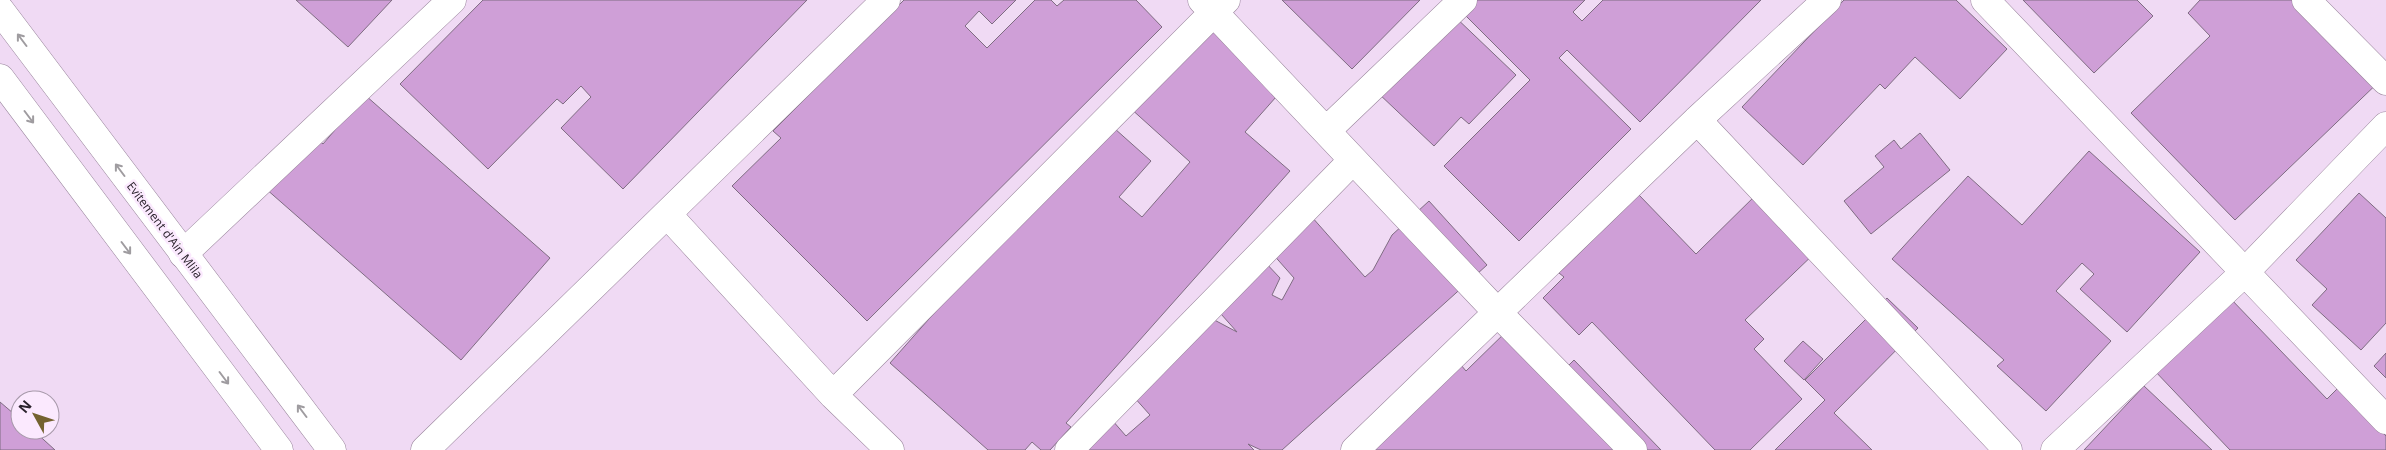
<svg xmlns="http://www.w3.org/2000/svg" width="2386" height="450" viewBox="0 0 2386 450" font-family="'Open Sans',sans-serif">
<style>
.building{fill:#cf9fd7;stroke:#7f6c82}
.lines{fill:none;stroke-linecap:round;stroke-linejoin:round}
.minor-casing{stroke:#99859c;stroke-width:29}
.highway-casing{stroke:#99859c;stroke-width:29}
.minor{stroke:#fff;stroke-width:28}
.highway{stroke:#fff;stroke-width:28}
.oneway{stroke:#9f9ca0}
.labels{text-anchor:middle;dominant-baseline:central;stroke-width:5;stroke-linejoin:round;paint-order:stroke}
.street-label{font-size:12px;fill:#2a222c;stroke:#fbe9fe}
</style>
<rect width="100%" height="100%" fill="#f0daf4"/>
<path class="building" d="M296,0H392L348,47Z
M483,0H807L623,189L561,128L591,97L581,86L563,104L557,99L488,169L400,84Z
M904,0H1016L992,24L979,11L965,26L987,48L1035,0H1051L1057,6L1064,0H1136L1162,27L867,321L732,186L781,138L773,131Z
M1282,0H1420L1352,69Z
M1460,0H1585L1573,12L1582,21L1603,0H1761L1640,122L1567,50L1559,58L1631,129L1519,241L1444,166L1530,80L1455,5Z
M1844,0H1956L2007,49L1960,99L1915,57L1885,89L1880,84L1803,165L1742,107Z
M2023,0H2137L2153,16L2094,73Z
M2200,0H2316L2386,75L2235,220L2131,113L2210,36L2188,13Z
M1451,13L1516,75L1469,124L1461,117L1434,146L1377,92Z
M1209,16L1292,79L1245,132L1290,171L1066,423L1071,427L1050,450H1041L1032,442L1025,450H988L890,363L1105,120L1151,161L1119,197L1142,217L1190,162L1129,107Z
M365,95L550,258L461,360L265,188L312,134L323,144Z
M1920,133L1950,170L1871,234L1844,201L1884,167L1875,156L1894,140L1901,149Z
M2089,151L2200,252L2127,332L2080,289L2094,274L2082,263L2056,291L2111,341L2046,411L1997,366L2004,360L1892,259L1968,176L2022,225Z
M1761,190L1819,249L1745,320L1764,339L1754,349L1802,399L1750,450H1715L1592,322L1579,335L1543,298L1564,277L1559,273L1639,195L1696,254Z
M2359,193L2386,218V323L2361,350L2312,305L2327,289L2296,260Z
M1429,201L1487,265L1282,450H1261L1248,444L1254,450H1078L1112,420L1126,436L1150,415L1125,387L1205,315L1237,332L1213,305L1263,260L1280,278L1272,295L1282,300L1294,278L1271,252L1311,216L1365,277L1373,270L1392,235Z
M2229,297L2327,399L2339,387L2386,436V450H2230L2153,369Z
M1887,298L1918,328L1834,413L1872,450H1775L1825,400L1805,380Z
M1512,326L1559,375L1574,360L1661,450H1373L1461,365L1466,371Z
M1803,341L1823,359L1804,380L1784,361Z
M2386,353V378L2374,366Z
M2144,386L2212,450H2084Z
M0,402L20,419V430H33L55,450H0Z"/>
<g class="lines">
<defs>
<path id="minor" d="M1202,0L1498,313L1633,450
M1985,0L2386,420
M2306,0L2386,81
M1697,120L2008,450
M1326,131L1463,0
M667,214L833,395L890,450
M183,254L452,0
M833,395L1226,0
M425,450L886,0
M1069,450L1353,160
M1355,450L1697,120L1827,0
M2055,450L2244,273L2386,126"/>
<path id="highway" d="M0,10L332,450
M0,78L279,450"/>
</defs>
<use href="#minor" class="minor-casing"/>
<use href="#highway" class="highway-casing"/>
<use href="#minor" class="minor"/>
<use href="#highway" class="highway"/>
</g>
<defs><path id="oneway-shaft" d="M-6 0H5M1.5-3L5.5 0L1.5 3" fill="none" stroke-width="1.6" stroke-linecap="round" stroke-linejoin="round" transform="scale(1.25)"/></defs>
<g class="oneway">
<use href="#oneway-shaft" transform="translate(22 40) rotate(-127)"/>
<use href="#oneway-shaft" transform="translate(29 117) rotate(53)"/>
<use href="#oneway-shaft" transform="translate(120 170) rotate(-127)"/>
<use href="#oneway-shaft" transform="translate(126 248) rotate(53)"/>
<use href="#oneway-shaft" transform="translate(224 378) rotate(53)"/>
<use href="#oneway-shaft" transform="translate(302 411) rotate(-127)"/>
</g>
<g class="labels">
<g class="street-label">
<text transform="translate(165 230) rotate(53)">Evitement d'Ain Mlila</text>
</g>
</g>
<g transform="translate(35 415) rotate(310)"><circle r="24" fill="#fbe9fe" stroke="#a799aa"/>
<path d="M0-4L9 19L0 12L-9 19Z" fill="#746230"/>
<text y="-8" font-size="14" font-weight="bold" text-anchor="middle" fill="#2a222c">N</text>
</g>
</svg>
